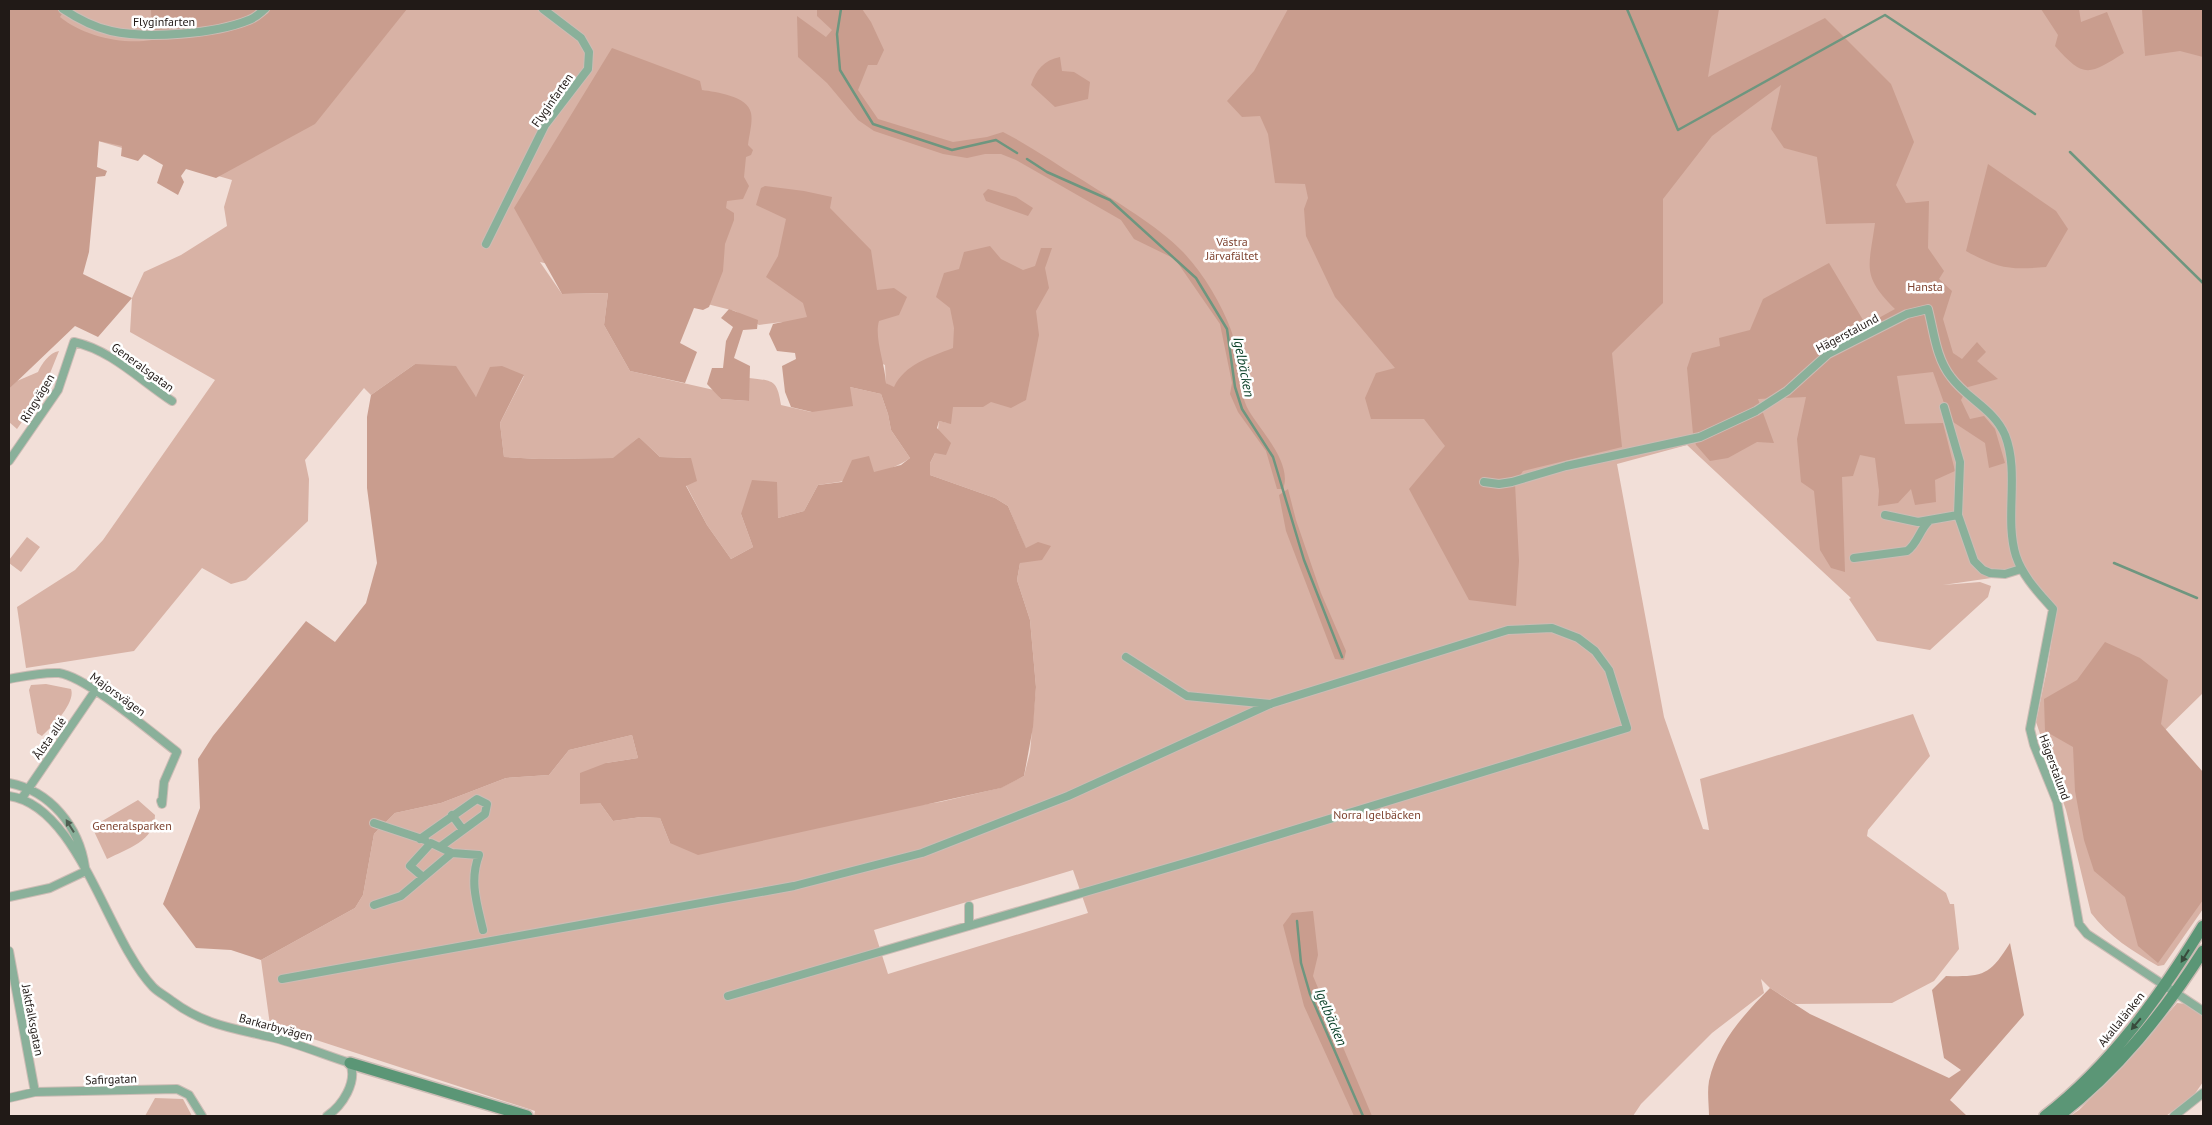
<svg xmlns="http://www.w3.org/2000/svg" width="2212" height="1125" viewBox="0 0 2212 1125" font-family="'PT Sans',sans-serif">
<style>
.green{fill:#d8b2a5;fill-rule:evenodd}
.forest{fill:#c99d8e}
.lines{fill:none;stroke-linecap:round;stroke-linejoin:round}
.stream{stroke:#6e967f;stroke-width:2.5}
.street-casing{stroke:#ccbcb5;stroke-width:10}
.secondary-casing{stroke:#ccbcb5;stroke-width:14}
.street{stroke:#8ab09a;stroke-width:8}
.secondary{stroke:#5b9676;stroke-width:11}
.oneway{fill:#505e52}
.oneway2{fill:#384c3d}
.labels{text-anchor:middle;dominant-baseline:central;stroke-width:5;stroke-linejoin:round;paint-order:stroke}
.street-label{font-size:12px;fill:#211a17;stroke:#fff}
.park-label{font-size:12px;fill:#7f4431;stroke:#fff}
.water-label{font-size:14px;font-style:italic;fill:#0d422a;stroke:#fff}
</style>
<rect width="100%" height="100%" fill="#f2dfd8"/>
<path class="green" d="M9,9H2203V693L2157,738L2203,789V909L2164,965L2158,966C2133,951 2109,937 2091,913L2066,810L2036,722L2047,669L2056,613L2037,597L2019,574L1943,585L1980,582L1991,586L1988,597L1930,650L1877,641L1849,599L1851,598L1687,445L1617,464L1664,717L1703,829L1709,830L1700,779L1913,714L1930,756L1868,830L1867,836L1946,893L1950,904H1954L1959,949L1934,981L1892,1003L1795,1004L1770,988L1761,979L1764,993L1712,1033L1641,1104L1633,1116H534L535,1111L270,1025L261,960L355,908L363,895L374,834L395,813L441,803L506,778L549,775L569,750L632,735L638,758L606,763L600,803L613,821L641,817L660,818L670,843L940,802L1000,788L1024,776L1030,752L1036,687L1030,620L1017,580L1020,563L1035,544L1026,549L1008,506L995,498L930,475V463L935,453L939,421L948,423L886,383L885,365L782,322L759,325L735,311L540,262L562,294L608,293L604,325L630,371L714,390L721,399L749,401V378C773,381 777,379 781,405L811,412L850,387L881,394L888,414L891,430L910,458C891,473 842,482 818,485L804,511L778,518L741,514L753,547L731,559L707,525L686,485L691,458L660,457L639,437L614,458L538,459L504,457L500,423L524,376L476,397L415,364L371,395L364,388L305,460L309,479L308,521L246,580L231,584L202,568L134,651L26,668L17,607L75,570L103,540L215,380L130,332L132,298L144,272L181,255L227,226L224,207L232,180L9,115ZM1073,870L1088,913L888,974L874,930Z
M59,351L42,393L17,429L9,422V389L17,381L38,372C42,363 49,353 59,351Z
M27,537L40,547L21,572L9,563V560Z
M46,684L71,689C76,703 52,727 42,736L37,733L29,690L31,685Z
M138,800L155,815C155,841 127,849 107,859L92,827Z
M2177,1003L2187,1004L2203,1015V1082L2194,1095L2166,1116H2070L2079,1110L2133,1054Z
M155,1098L183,1099L192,1116H145Z"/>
<path class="forest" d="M9,9H65L60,17C83,36 122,45 152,40L151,9H407L315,124L216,178L186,169L181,176L184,182L178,195L157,183L163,165L144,154L138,161L121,156L122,146L99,141L97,167L107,171L105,176L96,177L89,252L83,274L132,298L98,337L75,326L9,389Z
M817,9H862L871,22L884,50L877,65H868L858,90L878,119L953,142L987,137L1003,132C1031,146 1057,165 1084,181C1116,202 1157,225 1183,252C1203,273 1221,303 1231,330C1240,355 1236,387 1249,411C1261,431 1293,464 1283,489H1277L1266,451L1238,412L1230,394L1232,383L1220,324L1175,259L1134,239L1121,220L1016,160L1001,154H985L967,158L943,154L874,131L858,120L827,83L798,57L797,16L826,37L832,30L817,16Z
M1288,9H1719L1708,77L1825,18L1891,84L1914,142L1896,185L1906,203L1929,201L1928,248L1944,271L1939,279L1952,291L1943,319L1953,353L1962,359L1977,342L1986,352L1977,361L1998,379L1968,387L1961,400L1970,419L1984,416L1995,429L2005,463L1989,468L1985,443L1950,420L1933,372L1897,376L1905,424L1943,423L1955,471L1935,480L1936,502L1915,505L1911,489L1898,503L1878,506L1879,491L1875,458L1860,455L1853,476L1842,477L1845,572L1831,568L1820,550L1814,491L1801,482L1797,439L1806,397L1758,399L1774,443L1757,442L1728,458L1710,461L1696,445L1693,434L1687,368L1692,353L1720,346L1719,338L1750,330L1763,299L1829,263L1866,325L1895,309C1861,275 1869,268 1875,223L1826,224L1817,157L1784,148L1771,129L1781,85L1712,136L1663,199V303L1612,353L1622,447L1523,471L1515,483L1519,561L1516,606L1469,600L1409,489L1445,446L1424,419H1371L1365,398L1376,373L1395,368L1335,297L1306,236L1304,209L1308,198L1305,184L1275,183L1268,134L1260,116L1242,117L1227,101L1254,71Z
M2041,9H2079L2081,22L2107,12L2124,53C2089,75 2084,79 2055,46L2058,35Z
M2142,9H2203V57L2180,51L2145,56Z
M612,48L700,81L702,90C716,92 748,96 751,113C753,122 749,135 748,145L753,150L751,155L746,157L744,177L749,186L743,199L727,201L726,208L734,213V220L725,244L723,271L709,307L703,310L694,308L680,343L697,352L685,383L630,371L604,325L608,293L562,294L514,208Z
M1060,57L1062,71L1074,72L1090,82L1088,99L1055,107L1031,85C1036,70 1044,60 1060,57Z
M1988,164L2056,211L2068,229L2046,267C2010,270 1999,269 1966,251Z
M765,186L804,191L832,197L830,208L871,250L877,290L894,288L907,297L899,315L879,321C874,337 885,364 886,383L894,387C905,364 930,357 953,348L954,328L950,308L936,297L944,273L959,269L964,252L990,246L1001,259L1023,270L1035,266L1041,248H1052L1045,268L1049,288L1036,311L1039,335L1026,400L1011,408L991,402L983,407H953L951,424L939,421L937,428L951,443L946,455L935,453L930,463V475L995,498L1008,506L1026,548L1038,542L1051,546L1042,560L1020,563L1017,580L1030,620L1036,687L1033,727L1024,776L1001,788L698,855L670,843L660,818L641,817L613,821L600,803L580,804V773L606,763L638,758L632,735L569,750L549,775L506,778L441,803L395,813L374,834L363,895L355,908L261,960L231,950L196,948L163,904L200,808L198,759L213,736L306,621L335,642L366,603L377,563L367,488V417L371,395L415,364L456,366L476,397L490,367L502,366L524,375L500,423L504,457L538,459L613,458L639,437L660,457L691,458L697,481L686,486L707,525L731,559L753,547L741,514L752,480L777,482L778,518L804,511L818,485L842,482L852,460L869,456L874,472L901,465L910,458L891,430L888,414L881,394L850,387L853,406L812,412L791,407L785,392L782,366L796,359L795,353L777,351L769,334L773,324L807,317L803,303L766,277L778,256L786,219L756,205L761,188Z
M988,189L1016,197L1033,208L1028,216L986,201L983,194Z
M729,309L758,320L757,329L743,330L734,358L750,366L749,401L721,399L707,384L712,368H723L726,341L733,327L721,318Z
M1288,489L1296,520L1321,593L1346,651L1344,660L1335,659L1286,531L1279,495Z
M2105,642L2140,658L2168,680L2161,724L2203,772V900L2158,963L2138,946L2125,897L2094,871L2084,840L2075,791L2073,747L2045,731L2044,699L2077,680Z
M1313,911L1318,955L1313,976L1372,1116H1354L1304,1006L1283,925L1292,913Z
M2010,943L2024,1015L1950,1100L1967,1116H1709C1709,1105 1707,1092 1709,1081C1717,1044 1744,1014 1770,988L1810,1014L1949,1078L1961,1070L1944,1058L1932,990L1946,976C1984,977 1990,975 2010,943Z"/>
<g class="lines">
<path class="stream" d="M841,9L837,34L840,70L873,124L952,150L996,140L1017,153
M1627,9L1678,130L1885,15L2035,114
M2070,152L2203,283
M1027,159L1047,172L1110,200L1196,278L1227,329L1235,387L1242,409L1273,457L1304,560L1342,657
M2114,563L2197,598
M1297,921L1301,963L1310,994L1363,1116"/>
<defs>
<path id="street" d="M63,9C78,19 93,27 111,31C147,39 215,34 249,20C255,18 260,13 265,9
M486,244L545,125L588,69L589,52L581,38L543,9
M1944,407L1960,462L1958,515L1974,561L1983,570L1990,573L2005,574L2021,569
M9,461L58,390L74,342C111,350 140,380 172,401
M1484,482L1499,484L1512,482L1566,466L1700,437L1756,411L1787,391L1828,354L1907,314L1928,309C1934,332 1936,358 1951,377C1967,399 1994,409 2005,435C2020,473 2004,518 2016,556C2023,577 2039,593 2053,609L2030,729L2034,745L2057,802L2079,924L2087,934L2203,1011
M1885,515L1918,522L1958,515
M1854,558L1907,551C1917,545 1920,529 1929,521
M1126,657L1187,696L1270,704
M9,679C25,676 42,672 59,673C87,677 152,733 177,752L164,782L162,804L161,801
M9,783C51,791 79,827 85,867
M9,796C79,806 107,939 153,987C159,993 166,996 172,1001C204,1025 233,1028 270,1037C297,1043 324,1055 350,1063C358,1082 342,1106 327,1116
M22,798L95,691
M452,815L463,830
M374,823L425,840
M420,839L477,799L487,804L485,814L440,847
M423,877L410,866L431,843L452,853
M9,897L50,888L86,871
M374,905L401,896L452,853L479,855C469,881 477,904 483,930
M969,906V926
M9,951L35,1092
M282,979L794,886L922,853L1068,796L1270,704L1508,630L1552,628L1578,638L1595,651L1609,670L1627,728L1202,858L728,996
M9,1098L35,1092L177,1089L189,1095L202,1116
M2174,1116L2203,1093"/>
<path id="secondary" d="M350,1063L527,1116
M2045,1116C2111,1065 2160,996 2203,926
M2059,1116C2118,1070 2163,1014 2203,951"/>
</defs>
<use href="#street" class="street-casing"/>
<use href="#secondary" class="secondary-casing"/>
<use href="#street" class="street"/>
<use href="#secondary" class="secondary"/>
</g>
<defs><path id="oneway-solid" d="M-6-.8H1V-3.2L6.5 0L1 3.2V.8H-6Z" transform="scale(1.25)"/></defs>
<use class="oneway" href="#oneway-solid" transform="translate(70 826) rotate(-122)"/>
<g class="oneway2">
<use href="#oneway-solid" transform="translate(2185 956) rotate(122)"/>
<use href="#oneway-solid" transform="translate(2136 1024) rotate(130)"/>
</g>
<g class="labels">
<g class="street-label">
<text x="164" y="21">Flyginfarten</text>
<text transform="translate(552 100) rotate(-55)">Flyginfarten</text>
<text transform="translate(1847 333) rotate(-28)">Hägerstalund</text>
<text transform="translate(143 367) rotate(36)">Generalsgatan</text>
<text transform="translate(37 398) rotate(-59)">Ringvägen</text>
<text transform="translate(118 694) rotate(36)">Majorsvägen</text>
<text transform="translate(49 738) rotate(-55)">Ålsta allé</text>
<text transform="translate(2055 767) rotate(70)">Hägerstalund</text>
<text transform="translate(2121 1019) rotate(-51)">Akallalänken</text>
<text transform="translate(33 1020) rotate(79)">Jaktfalksgatan</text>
<text transform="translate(276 1027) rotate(15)">Barkarbyvägen</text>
<text transform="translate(111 1079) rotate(-2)">Safirgatan</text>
</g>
<g class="park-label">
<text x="1232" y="241">Västra<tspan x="1232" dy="14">Järvafältet</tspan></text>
<text x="1925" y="286">Hansta</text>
<text x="1377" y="814">Norra Igelbäcken</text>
<text x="132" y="825">Generalsparken</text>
</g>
<g class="water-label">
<text transform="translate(1244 367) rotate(79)">Igelbäcken</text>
<text transform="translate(1331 1017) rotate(67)">Igelbäcken</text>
</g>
</g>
<rect width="2212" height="1125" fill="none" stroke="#211a17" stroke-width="20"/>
</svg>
